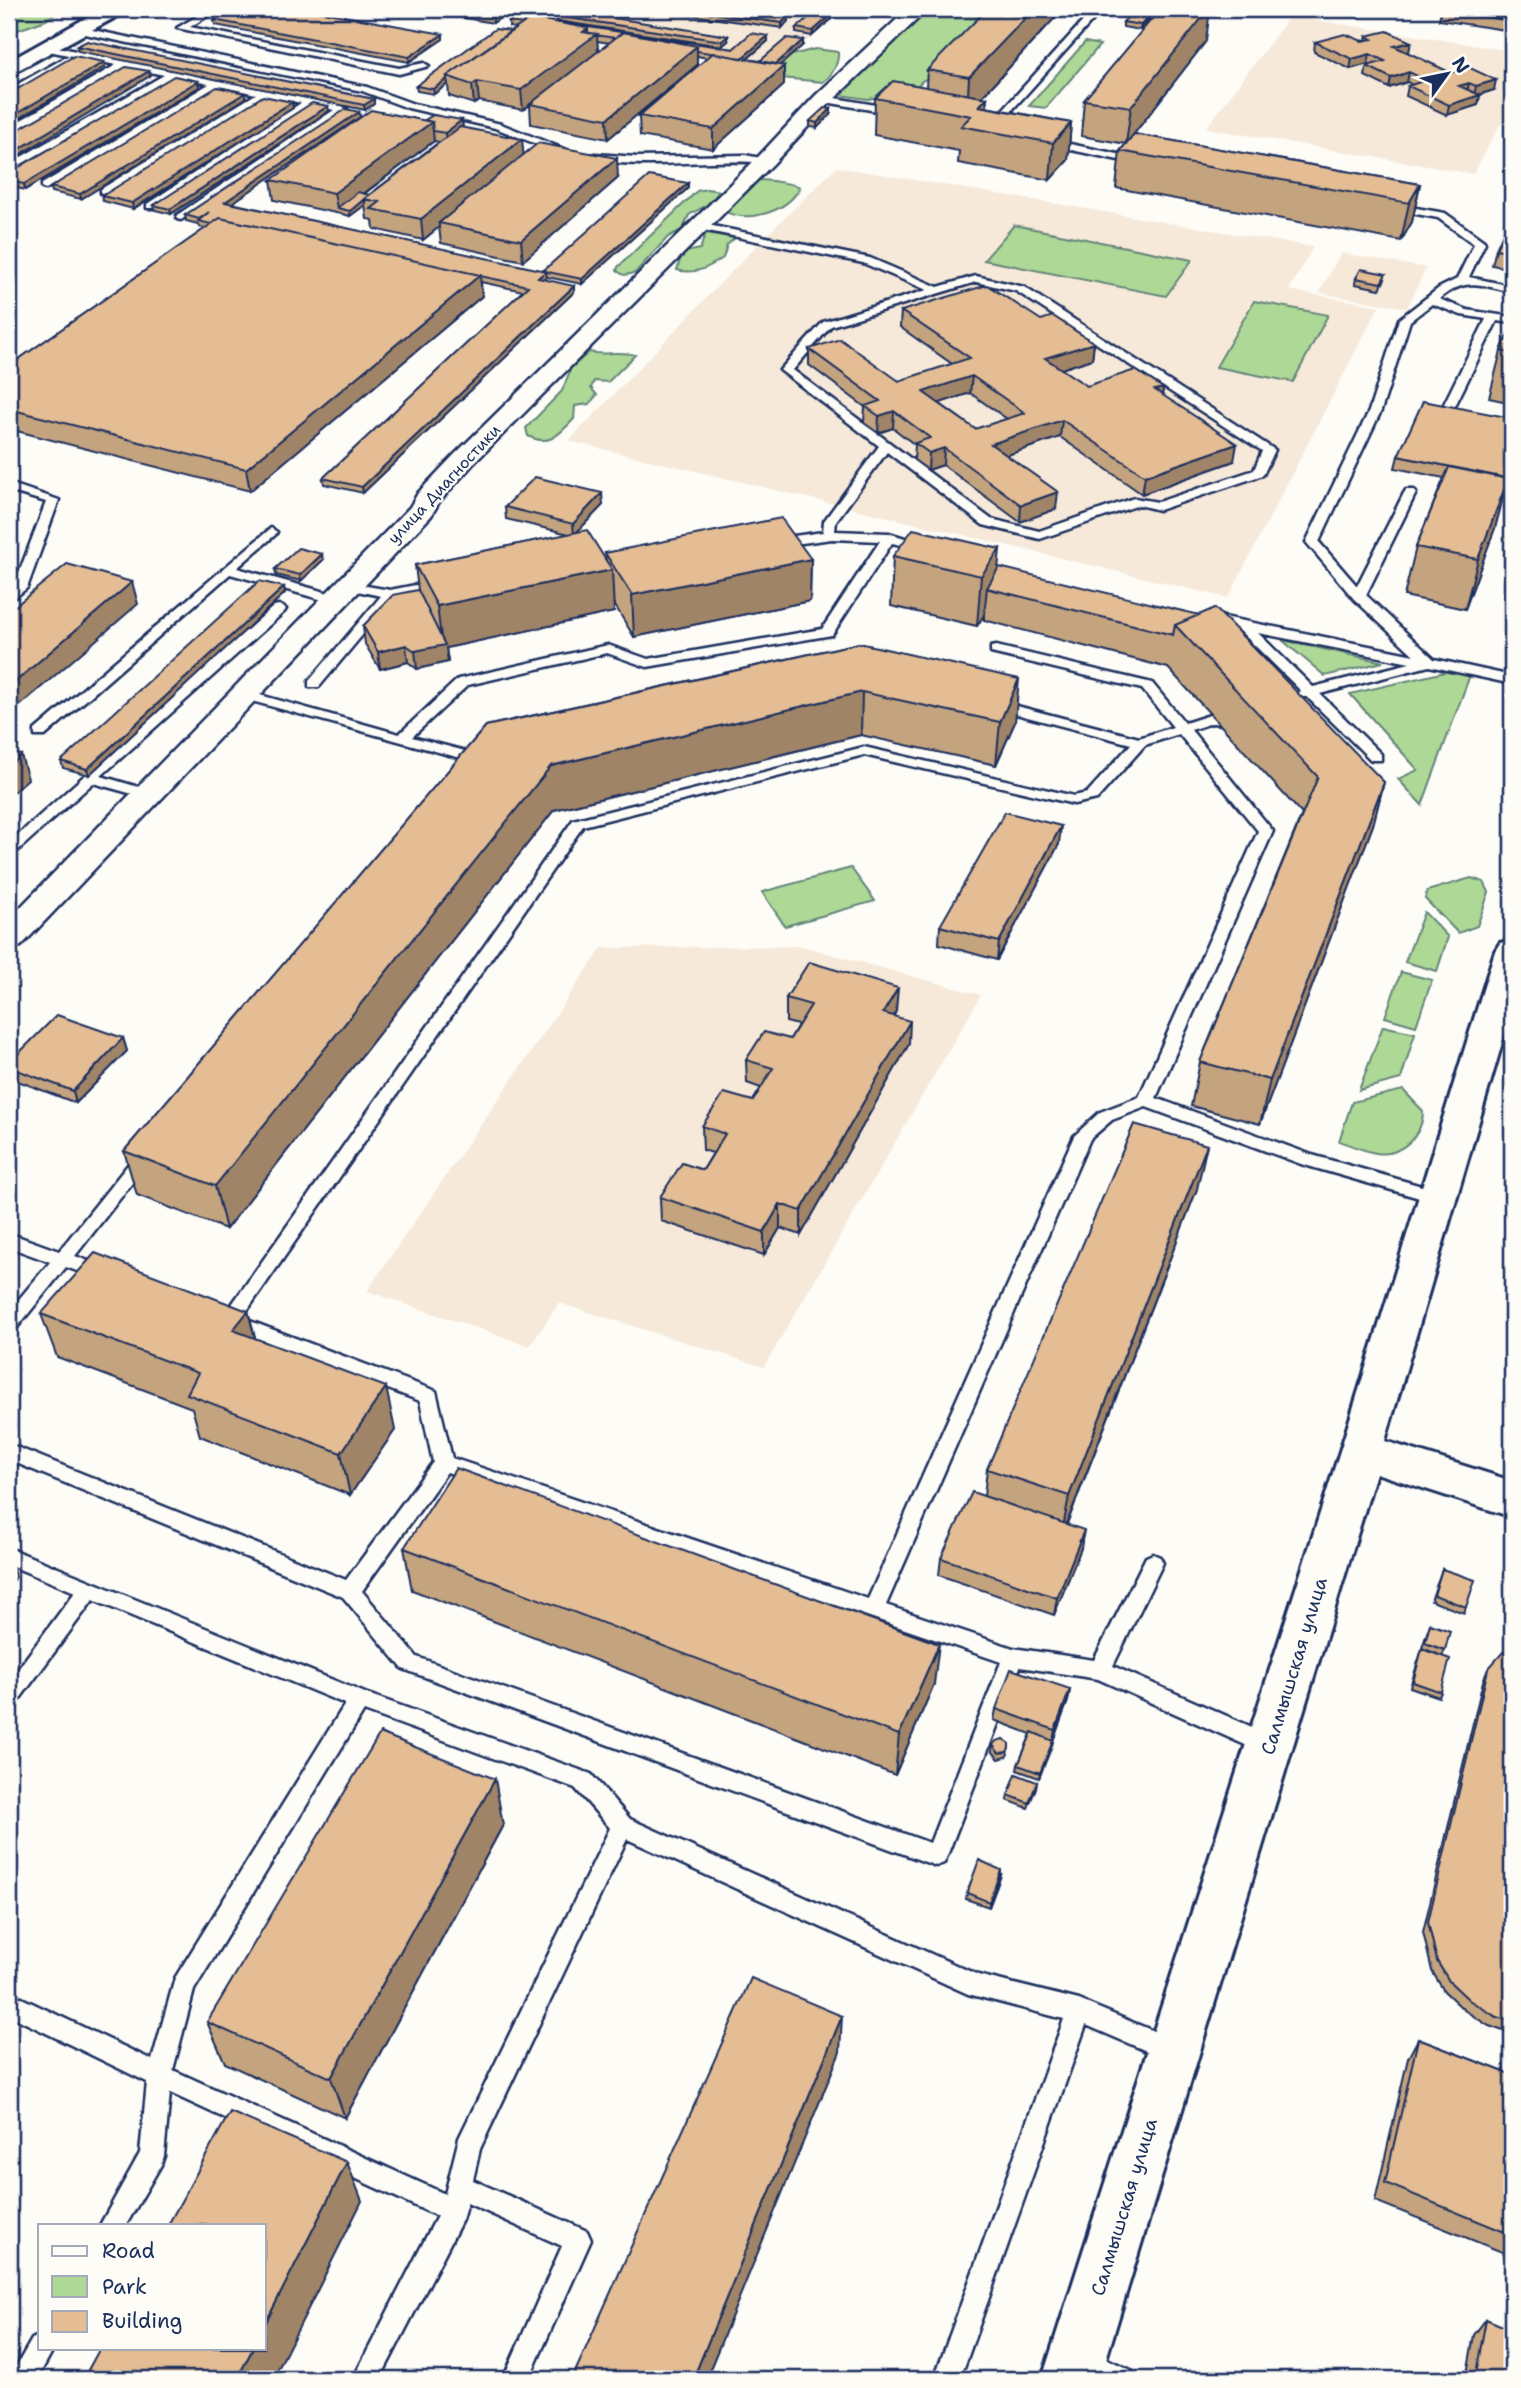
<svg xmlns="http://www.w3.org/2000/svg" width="1521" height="2388" viewBox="0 0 1521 2388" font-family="'Shantell Sans',sans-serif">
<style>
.built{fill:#f6e9d9}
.green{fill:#add896;stroke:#64847a;stroke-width:2}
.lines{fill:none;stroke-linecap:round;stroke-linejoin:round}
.lane-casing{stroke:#1b2f5e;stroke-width:5}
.street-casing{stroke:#1b2f5e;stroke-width:5}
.secondary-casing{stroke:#1b2f5e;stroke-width:6}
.lane{fill:#fdfcf7;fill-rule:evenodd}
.street{fill:#fdfcf7;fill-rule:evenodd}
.secondary{fill:#fdfcf7;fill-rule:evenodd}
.wall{fill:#c4a37f;stroke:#1b2f5e;stroke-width:2;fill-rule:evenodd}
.shaded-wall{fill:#a08468;stroke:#1b2f5e;stroke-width:2}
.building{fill:#e4bd94;stroke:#1b2f5e;stroke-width:2;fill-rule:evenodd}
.labels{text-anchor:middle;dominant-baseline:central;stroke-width:5;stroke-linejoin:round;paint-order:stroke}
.far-street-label{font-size:16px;fill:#1b2f5e;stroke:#fdfcf7}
.street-label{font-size:19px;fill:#1b2f5e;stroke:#fdfcf7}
</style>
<rect width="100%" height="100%" fill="#fdfcf7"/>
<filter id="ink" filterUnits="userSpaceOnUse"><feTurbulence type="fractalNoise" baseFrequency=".0143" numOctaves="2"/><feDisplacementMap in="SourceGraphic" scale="14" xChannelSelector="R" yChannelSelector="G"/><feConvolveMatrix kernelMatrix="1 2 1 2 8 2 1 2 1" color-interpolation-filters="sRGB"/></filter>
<g filter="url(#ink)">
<path class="built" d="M535,9H793L838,13L776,69L509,27Z
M1290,16L1512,51V103L1473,174L1206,128Z
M837,167L1313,247L1289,290L1379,306L1228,598L569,441L766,236Z
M1341,253L1426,268L1407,308L1319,293Z
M801,946L981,995L764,1367L559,1303L530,1346L367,1291L602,948Z"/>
<path class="green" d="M9,9H61L46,20L9,33Z
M927,9H1003L938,73L922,81L913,91L868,99L840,95L895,38Z
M1085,42L1100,45L1046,108L1029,106Z
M815,49L838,52C839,63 832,76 823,82L781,78L767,74L792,55Z
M759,180C768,180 795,184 800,187C789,212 746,224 724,211Z
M707,189L720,191L707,205L689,215L683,229L668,237L635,273L624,275L617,271L618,267L697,191Z
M1014,225L1192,260L1166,296L984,260Z
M706,233L735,238L727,245L723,258C708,268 695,275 677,270L682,253L700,249Z
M1254,301L1328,315L1293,382L1216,367Z
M589,352C604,356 619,350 635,355L608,382L594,381L591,388L597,395L589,404L575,406L574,419C559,434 550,447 528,436L526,428L562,391L571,368Z
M1282,640L1383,662L1325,676Z
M1445,672L1470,675L1422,805L1398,779L1418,770L1350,694Z
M851,868L875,901L785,926L762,892Z
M1471,878L1484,882L1489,892L1477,926L1458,933L1425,899L1427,891Z
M1424,912L1448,937L1437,971L1405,962Z
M1401,972L1432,980L1416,1026L1385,1017Z
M1383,1026L1415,1033L1401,1079L1359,1090Z
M1403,1090L1423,1111C1423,1135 1401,1157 1376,1153C1364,1151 1351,1145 1339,1141L1352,1102Z"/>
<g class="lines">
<defs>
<path id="lane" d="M209,9H219L190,27L399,68L424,63L429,66L399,74L177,28Z
M1094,9H1103L995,129H989V125Z
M78,27L367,87L414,104L501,124L569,151L560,153L495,128L408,108L362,91L75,32V28Z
M47,45L342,106L347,109L181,220L177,219V215L334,110L310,105L155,208H147V204L301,103L266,96L109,193H101V189L256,94L219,86L46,189L42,188V184L209,84L174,77L9,171V164L164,75L125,67L9,134V127L116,65L44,50V46Z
M68,56L73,59L71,61L9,96V89Z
M823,96L899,109L904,112L899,115L820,101V97Z
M1046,139L1142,159L1147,162L1142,165L1043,144L1041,142Z
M595,154L637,157L745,155L771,160L766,163C708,157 648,171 591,159V155Z
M1393,204L1445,213L1484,241L1485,243L1469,277L1512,286V292C1480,285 1467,276 1439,299L1467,310L1512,317V323L1497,321L1455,406L1449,410L1443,406L1486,319L1461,315L1432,304L1410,321L1381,411L1319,542L1357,586L1404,493L1406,490H1414L1416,493L1366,595L1434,659L1512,676V684L1429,666L1320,694L1381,754V760H1371L1307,697H1299L1297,694L1301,691L1238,629L1204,621L1202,618L1209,614L1414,655L1354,599L1306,542L1369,411L1399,319L1439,288L1457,279L1474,244L1438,218L1389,209L1388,207ZM1258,633L1410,663L1313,687Z
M698,223L870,258L938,287L976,276L1024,287L1275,450L1263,475L1159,510L1139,505L1040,539L983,525L887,452L836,521L835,531L889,533L933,547L927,551L892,543L832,635L647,667L607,653L468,685L412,737L469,752V758L464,759L237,697L235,694L242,690L399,734L458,679L463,678L608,645L648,659L822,629L880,541L832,539L772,547L766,543L772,539L823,532L824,521L879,446L780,370L823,322L927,290L863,263L694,228L693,226ZM976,282L1016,291L1262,451L1254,470L1158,502L1134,498L1039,531L991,519L793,370L831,326Z
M9,483L59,500L27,588L9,602V591L14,586L46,502L9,491Z
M271,528L277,532L275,535L237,568L340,596V602H330L230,574L45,736H35V730Z
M441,580L446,581V587L394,597L319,687H309V681L381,596L343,588V582L390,590Z
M279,605L286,609L284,612L101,776L152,791L154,794L152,797L147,798L93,783L14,854L9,856V843L274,606Z
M996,646L1152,683L1185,723L1213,714L1223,718V724L1212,723L1191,730L1273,831L1156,1098L1312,1155L1443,1192L1446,1197L1443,1202L1437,1203L1301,1164L1146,1107L1112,1120L1090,1139L886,1605L1013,1648L1094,1660L1146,1557L1153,1554L1160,1557L1163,1563L1113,1666L1277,1738L1280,1745L1277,1752L1269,1755L1261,1752L1098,1679L1020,1667L947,1856L944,1863L936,1866L403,1669L343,1597L9,1460V1444L346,1580L433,1462L420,1401L223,1327L221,1322L223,1317L573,820L864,747L1074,796L1087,793L1131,744L989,707V701L994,700L1139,738L1173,727L1142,689L991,653V647ZM1179,734L1258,831L1139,1097L1100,1112L1074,1136L868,1599L452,1458L436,1391L242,1318L583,826L864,755L1074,804L1097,799L1145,745ZM447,1472L1001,1662L930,1843L417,1657L362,1591Z
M144,1150L153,1156L150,1160L75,1256L110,1269L113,1274L110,1279L104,1281L66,1267L16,1329L9,1331V1311L50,1262L9,1247V1233L59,1251L138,1152Z
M9,1548L365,1693L591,1774L630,1819L978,1975L1079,2000L1180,2042L1184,2050L1180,2058L1172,2062L1086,2025L960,2379H934L1064,2019L968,1994L627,1839L480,2149L473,2180L587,2231L591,2240L529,2379H503L562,2246L467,2203L462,2220L380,2379H353L437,2216L170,2093L164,2156L161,2165L126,2225H100L140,2153L147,2082L9,2015V1992L152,2060L175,1978L345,1704L93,1600L16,1704L9,1706V1681L75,1592L9,1565ZM364,1711L575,1788L610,1828L459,2138L445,2194L173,2070L194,1990Z
M40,2335V2348H54L37,2379H9L32,2339Z
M1081,2347L1131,2370L1135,2379H1093L1072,2369L1068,2360L1072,2351Z"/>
<path id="street" d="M908,9H928L830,103L773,164L472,465L439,502L431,516L21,946L9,949V919L410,507L418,493L454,455L759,156L816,95Z"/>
<path id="secondary" d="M102,9H126L123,13L9,75V61Z
M1512,940V1009L1385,1441L1512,1481V1517L1376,1473L1100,2379H1042L1340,1451L1495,951L1500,943Z"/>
</defs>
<use href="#lane" class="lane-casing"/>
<use href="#street" class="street-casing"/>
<use href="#secondary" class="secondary-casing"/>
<use href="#lane" class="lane"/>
<use href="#street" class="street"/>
<use href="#secondary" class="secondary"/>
</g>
<path class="wall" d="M413,9H513L493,23Z
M647,9H734L788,21L782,28Z
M744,9H838V13L812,36L796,33V28L808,18Z
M1063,9L982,97L986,107L1071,123L1068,160L1050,180L958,163L959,151L874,135L875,98L926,87L927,70Z
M1512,9V31L1439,20L1441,10Z
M1150,15L1149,19L1140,30L1123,27V22Z
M556,16L728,41L722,46L557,21Z
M537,19L733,49L768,36V41L747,59L760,61L803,40V45L780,65L784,85L713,149L640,136L639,116L708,58L697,56V65L608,139L531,124L530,105L523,110L479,101L474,104L449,96L448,84L434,94L417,91L416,86L516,28L509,27V22ZM597,41L610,43L598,52Z
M214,20L443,34V39L409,62L215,25Z
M1367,36L1409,52H1406L1451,73L1494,90L1479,95H1480L1478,105L1447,115L1406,96L1408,86L1412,85L1407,82L1389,88L1365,76L1367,66L1370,65L1368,64L1350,69L1314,52L1315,42L1362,41L1366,40Z
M1206,41L1134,134L1420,184L1412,222L1401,241L1116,188L1120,151L1126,144L1081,136L1084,100Z
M77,46L374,99V104L365,110L78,51Z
M199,87L25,190L9,186V173Z
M246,98L81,199L52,192L51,187Z
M292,102L293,108L133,209L103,201L102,196Z
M329,111L171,214L155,210L154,205Z
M359,112L360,117L231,203L543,271L688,183V188L582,284L547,277L543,280L574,292L363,493L324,484L323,478L523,291L481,282L482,296L250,491L9,429V366L206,228L199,227L198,224L186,221L185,215Z
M831,114L817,128L810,127V121Z
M425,120H462L463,128L524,155L618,178L523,261L441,243L439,227L423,240L374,229L373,220L367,219L365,205L350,216L274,200L271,180ZM434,141L439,142L369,195L364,194Z
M1512,224V269L1492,265L1496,249Z
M1356,278L1385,279L1380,289L1355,284Z
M901,311L1041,320L1094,343L1092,359L1061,369L1087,386L1163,388L1162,395L1234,461L1142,494L1060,437L1007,455L1056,509L1020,522L943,465L928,470L914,460L915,445L893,428L878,433L864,423L865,407L809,365V349L899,381L952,364L900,327ZM970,393L1007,419L975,429L939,403Z
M1512,325V403L1489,398L1501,351Z
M1398,456L1512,479L1510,486H1512V496L1504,494L1495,528L1465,609L1404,596L1416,547L1444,478L1395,468Z
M603,505L577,532L606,561L605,553L811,559L810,601L634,637L614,604V612L446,648L448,662L417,669L408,662L380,669L365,644L363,626L418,590L415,565L569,534L506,519L505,507Z
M893,556L998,570L1199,615L1384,782L1373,825L1260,1124L1191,1106L1200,1062L1302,814L1168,668L984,620V615L977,626L891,606Z
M323,560L301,581L276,575L275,569Z
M285,593L89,775L63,768L61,761Z
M859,643L1015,722L996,765L861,735L554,810L226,1229L137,1195L124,1151L486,726Z
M1059,844L997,960L939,944L940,926Z
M786,998L896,1011L894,1016L909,1044L801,1235L780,1228L764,1255L661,1221L660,1197L703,1170L713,1153L703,1150L702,1126L753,1101L761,1088L747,1083L746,1060L790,1039L798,1025L786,1022Z
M123,1038L127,1051L76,1103L10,1078L9,1063Z
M1197,1189L1067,1524L1081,1548L1054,1615L939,1575L941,1558L984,1496L987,1469Z
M248,1311L255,1338L395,1430L350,1495L200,1436L192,1408L57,1357L41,1314Z
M404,1548L934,1684L895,1775L412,1590Z
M1442,1569L1466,1607L1464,1613L1431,1601Z
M1430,1624L1445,1650L1442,1656L1422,1648Z
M1512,1648V2034L1489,2026L1464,2010L1444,1991L1432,1971L1423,1932L1483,1681L1488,1669Z
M1422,1649L1441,1692L1439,1697L1410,1687Z
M1070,1689L1068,1701L1039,1778L1017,1770L1018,1765L1031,1734L994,1720L996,1709Z
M1003,1739L1008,1754L1006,1757L999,1759L992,1751L993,1745Z
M1037,1782L1036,1788L1028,1808L1007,1800L1008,1795Z
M503,1825L345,2118L225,2063L207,2022Z
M1001,1875L989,1907L966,1899L967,1893Z
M1418,2039L1512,2075V2256L1375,2201L1408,2058Z
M1486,2319L1512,2379H1466L1474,2335Z"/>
<path class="shaded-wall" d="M492,9H513L493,23Z
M544,9H552L531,23V18Z
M838,9V13L812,36L813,31Z
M1034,9H1063L967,113L969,77Z
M1209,9H1210L1206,41L1126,144L1131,107Z
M1150,15L1149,19L1140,30L1141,25Z
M788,16V21L782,28V23Z
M588,28L597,34L598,53L523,110L521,90Z
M443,34V39L409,62V57Z
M728,36V41L722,46V41Z
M768,36V41L742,63V58Z
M803,40V45L776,69V64Z
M1411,42L1409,52L1392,56L1394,46Z
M697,46V65L608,139L607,119Z
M1370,54L1368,64L1350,69L1352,59Z
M104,62L105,67L9,124V118Z
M784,66V85L713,149V129Z
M149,71L150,76L9,161V155Z
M1409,72L1407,82L1389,88L1391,78Z
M447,79L448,84L434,94L433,89Z
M1496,80L1494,90L1474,96L1476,86Z
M198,81L199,87L25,190L24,184Z
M477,82L479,101L474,104L472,85Z
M1469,83L1467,93L1459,86Z
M245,93L246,98L81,199L80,194Z
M1480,95L1478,105L1447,115L1449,105Z
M987,98L985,130L979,106Z
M374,99V104L365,110L364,105Z
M292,102L293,108L133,209L132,203Z
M328,106L329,111L171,214L170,209Z
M831,109V114L817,128V123Z
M359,112L360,117L226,207L225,202Z
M462,120L463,131L446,144L445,133Z
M432,122L434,141L343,209L337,208L334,193Z
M1071,123L1068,160L1050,180L1053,143Z
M522,139L524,159L439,223V227L423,240L421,219Z
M617,158L618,178L523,261L521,240Z
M688,183V188L582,284V279Z
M1420,184L1412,222L1401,241L1409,203Z
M365,200V205L350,216V211Z
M546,271L547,277L539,284L538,278Z
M480,275L482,296L250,491L246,469Z
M574,286V292L363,493L362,487Z
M1094,343L1092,359L1043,375L1045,358Z
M972,376L970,393L922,409L923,392Z
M1163,388L1161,404L1155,390Z
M894,411L893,428L878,433L879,416Z
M1062,420L1060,437L990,461L991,444Z
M1237,444L1234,461L1142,494L1145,476Z
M944,448L943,465L928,470L929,453Z
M1508,479L1495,528L1465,609L1478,559Z
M1058,492L1056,509L1020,522L1021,505Z
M602,493L603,505L574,535L573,524Z
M1000,549L996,591L987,588L984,615L977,626L981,576Z
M322,554L323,560L301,581L300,575Z
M811,559L810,601L634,637L632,595Z
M612,570L614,612L446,648L448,662L417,669L415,651L442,645L437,606Z
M132,582L138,604L9,715V687Z
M284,587L285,593L89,775L87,769Z
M406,645L408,662L380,669L378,652Z
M1019,679L1015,722L996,765L1000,722Z
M862,692L861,735L554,810L226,1229L215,1186L551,766Z
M21,755L28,779L9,796V766Z
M1384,782L1373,825L1260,1124L1270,1080Z
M1061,826L1059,844L997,960L999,942Z
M898,988L896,1011L882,1036L883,1013Z
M910,1021L909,1044L801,1235V1211Z
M123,1038L127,1051L76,1103L73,1091Z
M1207,1145L1197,1189L1061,1538L1069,1496Z
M780,1204V1228L764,1255V1232Z
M248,1311L259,1354L233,1330Z
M386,1387L395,1430L350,1495L341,1453Z
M1084,1530L1081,1548L1054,1615L1057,1598Z
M9,1561L16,1577L9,1587Z
M939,1644L934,1684L895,1775L899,1735Z
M1070,1689L1068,1701L1053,1741L1055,1730Z
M1053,1741L1052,1746L1039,1778L1040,1773Z
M495,1779L503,1825L345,2118L331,2078Z
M1001,1870V1875L989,1907V1902Z
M842,2016L840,2052L706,2379H693Z
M347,2162L362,2201L273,2379H237L253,2348H264V2326Z"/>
<path class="building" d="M234,9H306L443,34L409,57L214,20Z
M528,9H544L522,24L509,22Z
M681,9H734L788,16L782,23Z
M778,9H838L813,31L796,28L813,14Z
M987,9H1034L969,77L927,70Z
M1160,9H1209L1131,107L1084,100Z
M1442,9H1512V21L1441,10Z
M563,10L728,36L722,41L556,16Z
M1132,12L1150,15L1141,25L1123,22Z
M531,18L588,28L583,32L597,34L521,90L477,82L472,85L447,76Z
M555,22L733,49L751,33L768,36L742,58L697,51V46L623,32L615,38L595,35L597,34L588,33V28Z
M495,29L511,31L447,76V79L433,89L416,86Z
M1387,31L1411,42L1394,46L1451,73L1468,67L1496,80L1476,86L1469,83L1459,86L1480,95L1449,105L1408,86L1426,80L1409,72L1391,78L1367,66L1385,61L1370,54L1352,59L1315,42L1345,34L1362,41L1372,39L1367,36Z
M623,32L697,46L607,119L530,104Z
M787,38L803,40L776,64L760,61Z
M87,41L374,99L364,105L77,46Z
M713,53L784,66L713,129L639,116Z
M74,56L104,62L9,118V94Z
M126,67L149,71L9,155V135Z
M174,76L198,81L24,184L9,181V173Z
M893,81L987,98L979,106L1071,123L1053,143L961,126L971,116L875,98Z
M217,87L245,93L80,194L51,187Z
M263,96L292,102L132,203L102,196Z
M312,103L328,106L170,209L154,205Z
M824,108L831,109L817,123L810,121Z
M346,109L359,112L225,202L546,271L538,278L574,286L362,487L323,478L528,286L480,276V275L220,218L211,224L198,221L209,212L199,219L185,215Z
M371,110L432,122L334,193L271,180Z
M433,115L462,120L445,133L433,131L432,122L425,120Z
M460,127L522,139L421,219L371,209L380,202L364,199Z
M1134,134L1420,184L1409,203L1120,151Z
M538,143L617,158L521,240L439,223Z
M649,176L688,183L582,279L543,271Z
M358,192L369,195L350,211L337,208Z
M220,218L480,275L246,469L9,409V366Z
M1507,224H1512V252L1496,249Z
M1361,269L1386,274L1381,283L1356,278Z
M987,285L1041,320L1053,316L1094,343L1045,358L1087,386L1135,370L1163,388L1155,390L1237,444L1145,476L1062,420L991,444L1058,492L1021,505L944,448L929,453L915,443L930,438L894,411L879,416L865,406L880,401L809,349L840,339L899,381L970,358L901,311ZM972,376L1025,413L975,429L923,392Z
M1512,325V353L1501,351Z
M1423,401L1512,418V476L1511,479L1398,456Z
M1449,467L1508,479L1478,559L1416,547Z
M535,477L602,493L573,524L505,507Z
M1507,485L1512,486V490L1506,489Z
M781,518L811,559L632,595L605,553Z
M913,529L1000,549L981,576L893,556Z
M587,530L612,570L437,606L415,565Z
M298,548L322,554L300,575L275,569Z
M67,564L132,582L9,687V611Z
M999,567L1199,615L1175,625L1173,635L987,588Z
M259,581L284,587L87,769L61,761Z
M418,590L445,645L415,651L406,645L378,652L363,626L393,595Z
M1215,608L1384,782L1270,1080L1200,1062L1318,777L1175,625Z
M859,643L1019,679L1000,722L862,692L551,766L215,1186L124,1151L486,726Z
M9,752L21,755L9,766Z
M1005,812L1061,826L999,942L940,926Z
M809,962L898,988L883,1013L910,1021L801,1211L780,1204L764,1232L660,1197L682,1163L703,1170L725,1134L702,1126L724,1093L753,1101L773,1068L746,1060L764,1032L790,1039L811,1005L786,998Z
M57,1015L123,1038L73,1091L9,1067V1063Z
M1134,1124L1207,1145L1069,1496L987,1469Z
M95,1253L248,1311L233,1330L386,1387L341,1453L187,1394L198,1373L41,1314Z
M456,1468L939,1644L899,1735L404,1548Z
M972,1492L1084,1530L1057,1598L941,1558Z
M1442,1569L1475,1580L1466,1607L1434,1595Z
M1430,1624L1450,1631L1445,1650L1425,1643Z
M1512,1648V2022L1495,2016L1469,2000L1449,1981L1437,1961L1428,1922L1488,1669L1503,1652Z
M1422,1649L1450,1659L1441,1692L1413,1682Z
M1011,1669L1070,1689L1055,1730L996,1709Z
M1032,1732L1053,1741L1040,1773L1018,1765Z
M380,1733L495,1779L331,2078L207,2022Z
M1003,1739L1009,1743V1748L1007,1752L999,1753L993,1745L996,1741Z
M1016,1774L1037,1782L1029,1803L1008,1795Z
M979,1860L1001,1870L989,1902L967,1893Z
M751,1978L842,2016L693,2379H572Z
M1418,2039L1512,2075V2235L1385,2183Z
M230,2112L347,2162L264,2326V2225H168Z
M1486,2319L1512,2330V2379H1475Z
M100,2348H253L237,2379H83Z"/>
</g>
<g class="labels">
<g class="far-street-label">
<text transform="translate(444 484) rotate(-47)">улица Диагностики</text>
</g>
<g class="street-label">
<text transform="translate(1294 1666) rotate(-73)">Салмышская улица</text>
<text transform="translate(1124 2207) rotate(-73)">Салмышская улица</text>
</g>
</g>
<rect width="1521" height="2388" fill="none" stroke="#fdfcf7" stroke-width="35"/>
<rect x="18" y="18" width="1486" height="2353" fill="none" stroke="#1b2f5e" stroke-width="2.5" filter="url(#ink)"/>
<rect x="38" y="2224" width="228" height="126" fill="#fdfcf7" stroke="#a3aaba" stroke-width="2"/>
<rect x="52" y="2246" width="35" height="10" fill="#fdfcf7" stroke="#a3aaba" stroke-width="2"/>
<text x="102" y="2258" font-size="21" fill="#1b2f5e">Road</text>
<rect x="52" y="2276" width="35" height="21" fill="#add896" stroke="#a3aaba" stroke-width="2"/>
<text x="102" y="2294" font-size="21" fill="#1b2f5e">Park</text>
<rect x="52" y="2311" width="35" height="21" fill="#e4bd94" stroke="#a3aaba" stroke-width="2"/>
<text x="102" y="2328" font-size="21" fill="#1b2f5e">Building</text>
<g transform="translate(1447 74) rotate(57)" stroke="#fdfcf7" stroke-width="5" paint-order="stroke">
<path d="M0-5L12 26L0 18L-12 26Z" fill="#1b2f5e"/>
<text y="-10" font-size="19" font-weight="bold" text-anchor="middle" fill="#1b2f5e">N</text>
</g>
</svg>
